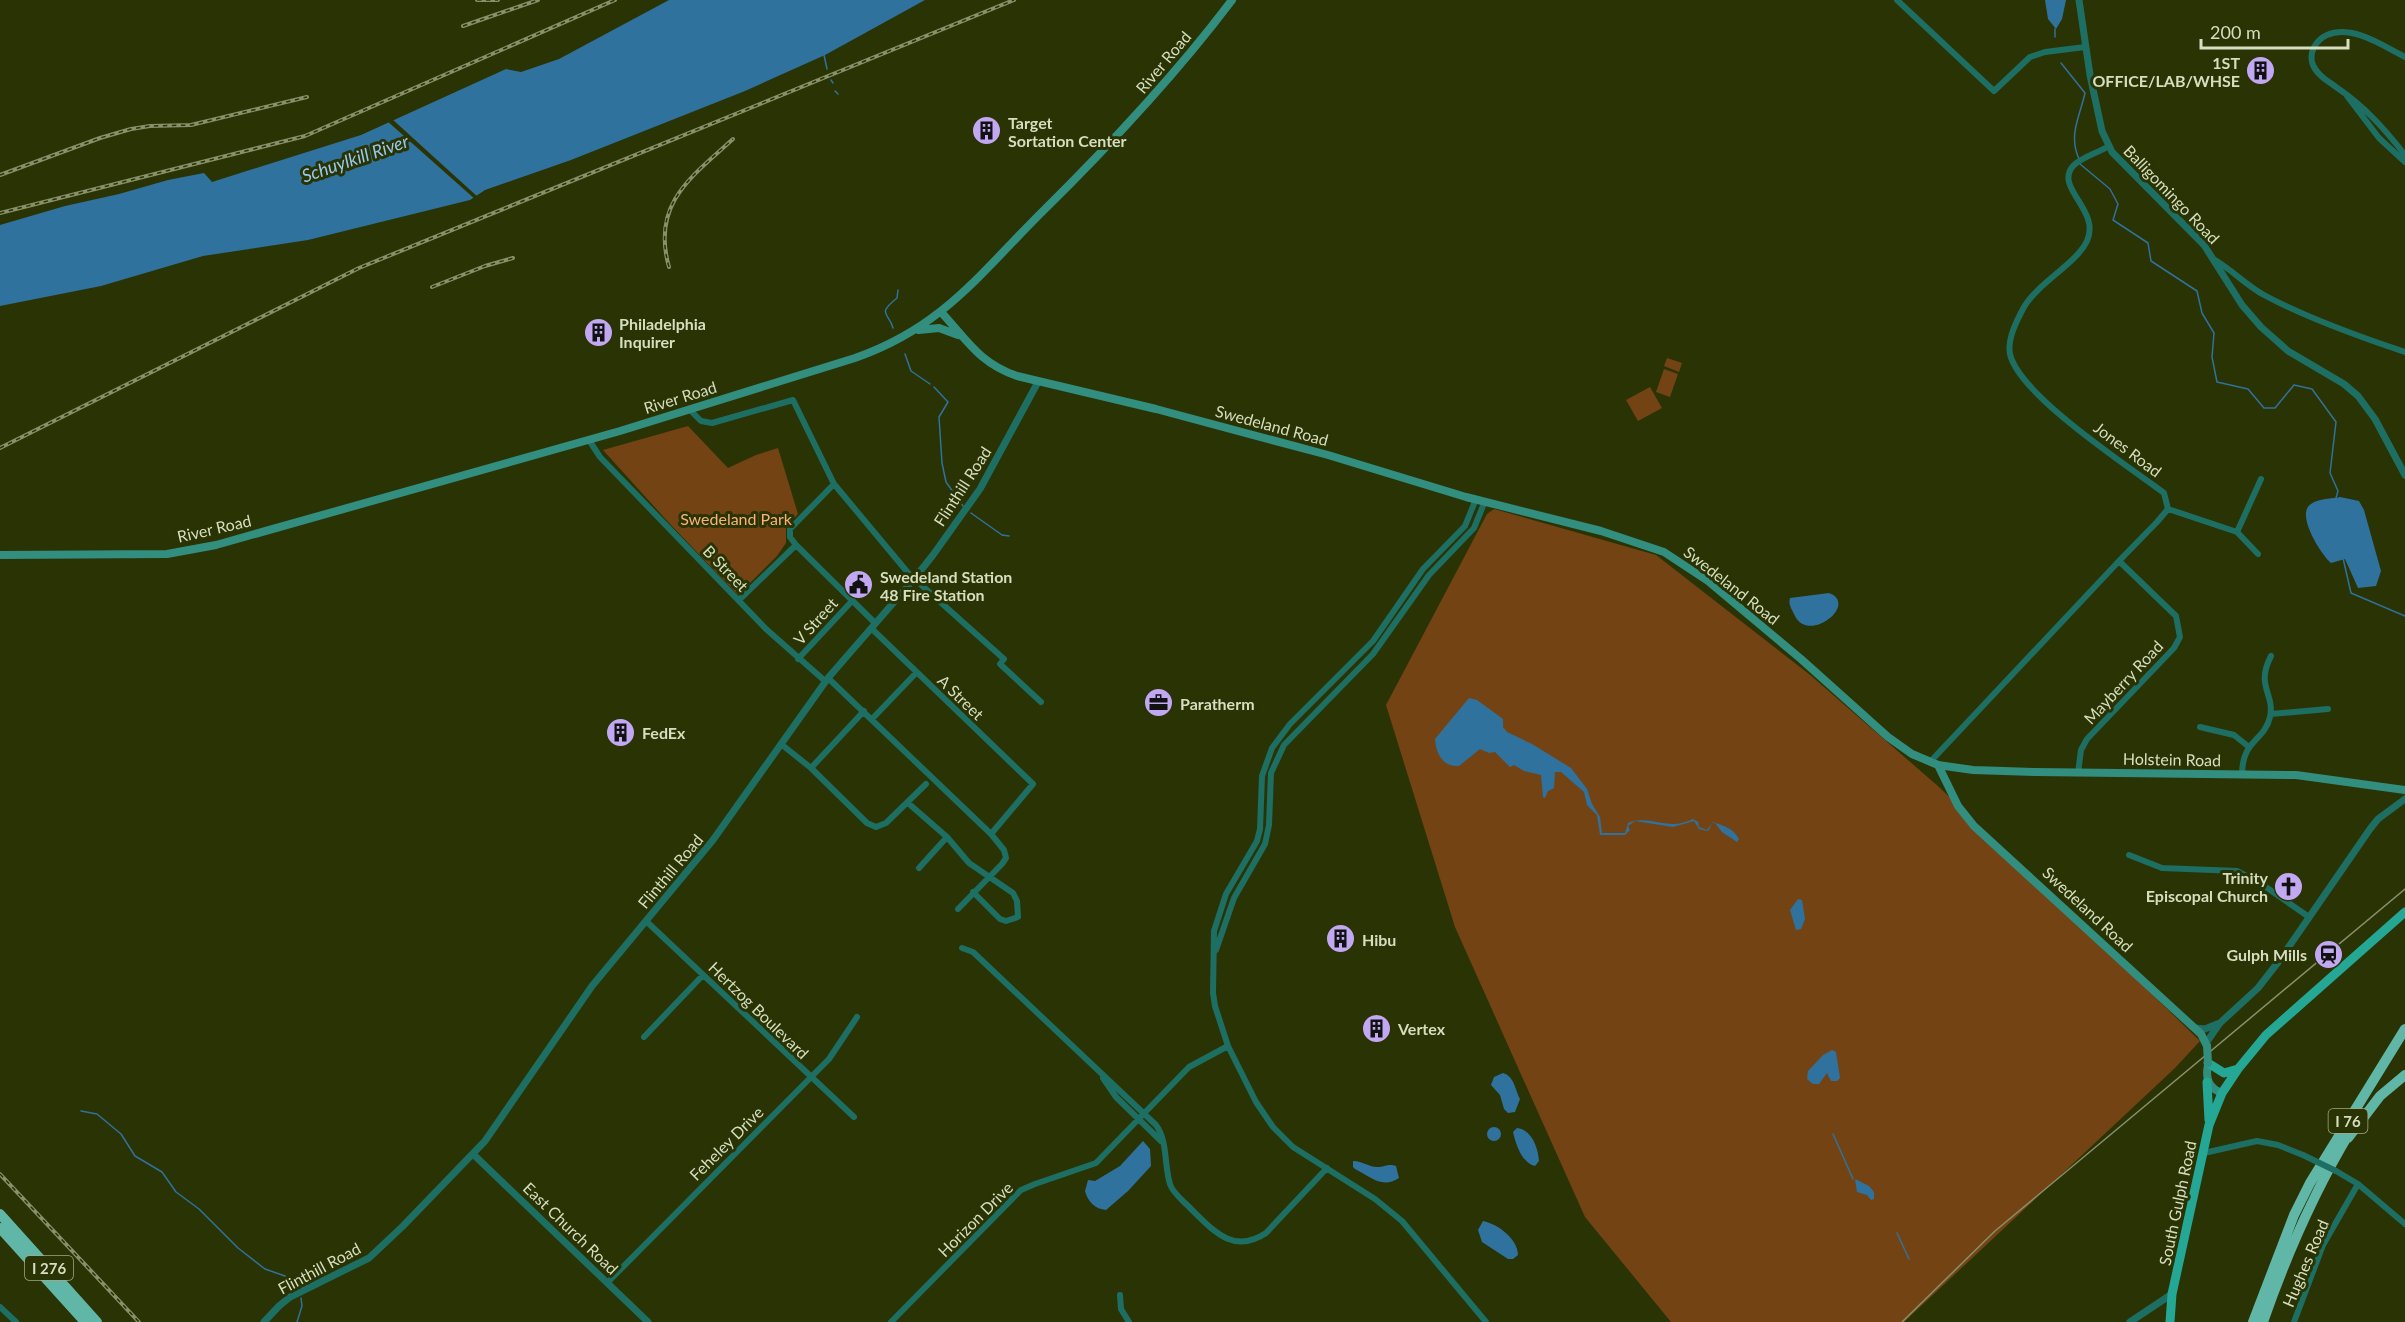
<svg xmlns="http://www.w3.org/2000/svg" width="2405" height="1322" viewBox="0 0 2405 1322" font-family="Lato,sans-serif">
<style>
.green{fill:#744314}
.water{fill:#2f729d}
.pier{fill:#2a3303}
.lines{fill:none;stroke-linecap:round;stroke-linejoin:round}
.stream{stroke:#2f729d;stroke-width:1.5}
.minor{stroke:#1e6f63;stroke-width:6}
.tertiary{stroke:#1e6f63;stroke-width:7}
.secondary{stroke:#328e7f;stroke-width:8}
.primary{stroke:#24a895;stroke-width:9}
.motorway{stroke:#61b7a7;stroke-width:10}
.tram{stroke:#87906a;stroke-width:1.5}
.rail-casing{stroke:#87906a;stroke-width:4}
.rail{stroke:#2a3303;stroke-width:1.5;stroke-dasharray:4.5;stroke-linecap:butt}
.minor-bridge{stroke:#1e6f63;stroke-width:6}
.secondary-bridge{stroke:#328e7f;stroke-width:8}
.labels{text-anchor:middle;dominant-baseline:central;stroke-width:6;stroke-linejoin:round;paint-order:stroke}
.shield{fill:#2a3303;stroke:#a2ab87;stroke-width:1.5}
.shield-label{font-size:15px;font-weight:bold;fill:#d5debf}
.street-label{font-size:16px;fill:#d5debf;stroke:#2a3303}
.poi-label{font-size:16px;font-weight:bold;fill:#d5debf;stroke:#2a3303;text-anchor:start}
.park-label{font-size:16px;fill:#fab377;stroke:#2a3303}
.water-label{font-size:18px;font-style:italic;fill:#95c9ee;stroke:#2a3303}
</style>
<rect width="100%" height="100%" fill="#2a3303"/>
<path class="green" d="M1667,358L1682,363L1679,372L1664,366Z
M1664,369L1678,374L1670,397L1656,392Z
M1650,387L1662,408L1638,421L1626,400Z
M688,426L728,468L756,455L778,448L798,514L786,527V543L777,556L738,595L670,524L603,450Z
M1494,509L1656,555L1809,674L1939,787L2200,1041L2175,1068L1904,1322H1671L1585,1217L1455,927L1386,705L1487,514Z"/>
<path class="water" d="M669,0H925L825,55L745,91L571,160L485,190L470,200L308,240L203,256L101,286L0,306V225L65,206L119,194L168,180L204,173L212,182L361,135L506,69L521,72L559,59Z
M2045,0H2066L2062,19L2056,29L2048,19Z
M2340,497L2359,501L2364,510L2381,571L2376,586L2358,588L2345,559L2331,563C2321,554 2295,514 2311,504C2319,498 2332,499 2340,497Z
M1829,593C1859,604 1809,644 1795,616C1792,609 1788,605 1790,598Z
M1469,698L1477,700L1503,719V727L1507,732L1532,744L1571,768L1587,789L1592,804L1600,817L1602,833H1625L1628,823C1648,814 1669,832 1693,819L1698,822L1699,827L1707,830L1713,822C1724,826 1733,828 1739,839L1737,842L1722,832L1715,823H1712L1709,830L1707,831L1699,829L1694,821L1673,827L1635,821L1628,826L1630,830L1625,835H1600L1597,815L1587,805L1584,792L1561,772H1555L1554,788L1548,791L1545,798L1543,797L1541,775L1524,771L1514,765L1510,767L1495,752L1489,753L1480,749L1459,766C1443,767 1436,754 1435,739Z
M1798,899L1802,900L1805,919L1801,929L1796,930L1790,910Z
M1832,1050L1836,1052L1840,1078L1837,1081H1831L1827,1073L1819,1084H1813L1807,1079L1808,1071L1823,1055Z
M1503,1073C1514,1076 1515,1089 1520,1099L1515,1112L1508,1113L1504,1109L1500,1095L1491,1085L1494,1077Z
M1487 1134a7 7 0 1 1 14 0a7 7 0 1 1-14 0Z
M1517,1128C1532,1130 1538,1148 1539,1161L1535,1166C1522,1163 1516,1145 1513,1132Z
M1143,1141L1150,1149L1151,1166L1128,1191L1106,1210C1095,1209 1088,1202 1085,1191L1088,1180L1095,1181L1120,1166Z
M1353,1161C1363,1161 1368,1167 1377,1167C1385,1167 1388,1163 1396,1166L1399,1178C1382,1189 1371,1177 1355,1169L1353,1167Z
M1855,1179L1869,1186L1874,1192V1199L1871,1200L1867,1195L1857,1192Z
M1483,1221C1498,1224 1518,1239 1518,1255L1513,1259H1508L1482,1242L1478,1230Z"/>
<path class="pier" d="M391,118L425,149L479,198L476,200L386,120Z"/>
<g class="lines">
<path class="stream" d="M2055,37V29
M824,55L827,69
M2061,63L2085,93C2080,116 2068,135 2079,159
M831,80L833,83
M835,91L838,94
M2080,164L2110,189L2118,204L2113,220L2148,243L2151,261L2197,291L2202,313L2214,333L2212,357L2217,382L2248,389L2264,408H2275L2294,385L2312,389L2336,422L2330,473L2338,491L2336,498
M893,328C889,312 876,315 897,298L898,290
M905,354L911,371L930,384
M934,387L948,402L939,417L942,463L946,482L963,506
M971,513L1002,535L1009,536
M2343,558L2351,593L2405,616
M81,1111L97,1114L121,1134L135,1156L162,1172L176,1192L199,1209L238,1248L265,1269L285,1276L295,1288
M1833,1134L1853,1179
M1897,1233L1909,1259
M297,1322L302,1306L301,1298"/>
<path class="minor" d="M1897,0L1994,91L2030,57L2045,52L2085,47
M2405,57C2383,46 2352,24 2327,35C2316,40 2308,53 2313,65C2317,75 2328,81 2336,87C2364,106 2384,128 2405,155
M2347,96L2379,138L2405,162
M2215,260C2232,270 2246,285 2264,295C2305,317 2360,337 2405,352
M690,410L701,421L712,423L793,400L834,484L909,574L1004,659L1000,664L1041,702
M589,440L600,457L766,629L825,681
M1476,499L1465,526L1423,569L1373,641L1290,724L1272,748L1262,776L1260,829L1257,841L1226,894L1214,931L1213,993L1215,1006L1228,1046L1256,1102L1273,1127L1293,1147L1375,1199L1402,1221L1486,1322
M2168,509L2237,532L2258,554
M2237,532L2261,479
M796,545L875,623
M739,600L796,545L790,537V529L834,484
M871,628L1033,784L991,834
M798,659L852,601
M828,678L991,834L1004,850L1006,858L1002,864L958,909
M2271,714L2328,709
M872,719L916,673
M2200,727L2234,735L2249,747
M781,744L811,768L867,823L876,827L886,823L926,784
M1930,762L2119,561L2157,522L2168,509L2164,493C2128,466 2019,395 2010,354C2007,339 2017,320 2024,307C2039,282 2076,264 2087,241C2101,210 2054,188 2073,166C2081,157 2098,153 2109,146
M811,768L864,711
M2078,773L2081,750L2087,739L2174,648L2180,637L2176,616L2119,561
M2242,775C2242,739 2264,742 2270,717C2275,693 2255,687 2271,656
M908,803L947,837L969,863L1013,893L1017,901L1018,917L1006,921L1000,919L973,892
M2129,855L2162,868L2237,871L2260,883L2309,917
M919,868L947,837
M646,921L854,1117
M962,948L973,952L1156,1125C1168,1141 1164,1166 1170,1184C1173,1194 1184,1201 1191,1209C1213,1230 1233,1255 1266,1233L1327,1168
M1216,950L1234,898L1265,844L1269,825L1271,773L1284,745L1373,654L1429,575L1474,528L1485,501
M644,1037L703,975
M1103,1078L1116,1097L1161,1141
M2204,1153L2257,1141L2278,1145L2303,1155
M2336,1171L2358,1184L2405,1224
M608,1282L829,1059L857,1017
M1120,1295L1121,1309L1129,1322
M0,1307L16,1322
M891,1322L1021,1190L1035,1184L1096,1163L1189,1067L1228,1046
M2294,1322L2323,1245L2358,1184"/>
<path class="tertiary" d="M2079,0L2090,75L2102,131L2112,152L2204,245L2242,305L2261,327L2288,351L2344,384L2358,396L2375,419L2405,475
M2195,1028L2205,1029L2217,1024
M2206,1043L2220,1023L2258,988L2279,961L2370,829L2378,819L2405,799
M474,1155L648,1322
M264,1322L279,1306L290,1297L369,1258L403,1226L485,1141L592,986L713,840L828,678L914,579L933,555L980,489L1038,382
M2130,1322L2172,1294"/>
<path class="secondary" d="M941,312C967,340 979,363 1017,376L1156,409L1328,455L1466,497L1601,531L1664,552L1708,581L1801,659L1888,737L1912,754L1938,765L1973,770L2035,772L2296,775L2405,790
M919,330L939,328L958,335
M0,555L167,554L216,545L620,431L855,358C941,328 978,276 1040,214C1109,146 1174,77 1232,0
M1938,765L1958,806L1974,826L2201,1034L2207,1046
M2208,1065C2205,1079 2209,1088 2222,1093"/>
<path class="primary" d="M2208,1063L2224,1073L2238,1069
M2207,1082L2209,1120
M2170,1322L2172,1294L2209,1125L2222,1093L2238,1069L2266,1035L2405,912"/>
<path class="motorway" d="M2348,1138L2380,1096L2405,1075
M0,1214L97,1322
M0,1228L85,1322
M2253,1322L2294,1215L2310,1183L2405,1029
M2263,1322C2286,1256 2314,1192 2350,1132"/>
<path class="tram" d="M1902,1322L1995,1231L2405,889"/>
<defs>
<path id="rail" d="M477,0H498
M463,26L538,0
M0,175L100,138L131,129L150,126L191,125L307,97
M0,213L305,136L615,0
M669,267C651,204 691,177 733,139
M432,287L485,266L513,258
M0,448L359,268L1014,0
M0,1174L139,1322"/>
</defs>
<use href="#rail" class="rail-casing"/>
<use href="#rail" class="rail"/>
<path class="minor-bridge" d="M2303,1155L2336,1171"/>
<path class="secondary-bridge" d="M2207,1046L2208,1063"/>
</g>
<defs>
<symbol id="building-disc" viewBox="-11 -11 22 22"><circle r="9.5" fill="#c2a8f2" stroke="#2a3303"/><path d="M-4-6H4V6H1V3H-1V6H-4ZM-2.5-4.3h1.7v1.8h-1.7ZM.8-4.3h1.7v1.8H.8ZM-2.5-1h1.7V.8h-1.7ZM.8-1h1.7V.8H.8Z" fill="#111"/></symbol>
<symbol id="civic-disc" viewBox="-11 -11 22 22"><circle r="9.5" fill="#c2a8f2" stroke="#2a3303"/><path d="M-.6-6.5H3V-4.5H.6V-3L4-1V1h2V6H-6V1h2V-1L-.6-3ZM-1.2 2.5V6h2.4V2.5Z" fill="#111"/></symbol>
<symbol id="office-disc" viewBox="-11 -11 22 22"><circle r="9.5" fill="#c2a8f2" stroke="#2a3303"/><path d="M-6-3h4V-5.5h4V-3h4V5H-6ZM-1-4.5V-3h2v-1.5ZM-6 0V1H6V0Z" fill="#111"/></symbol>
<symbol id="church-disc" viewBox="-11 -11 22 22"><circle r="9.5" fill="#c2a8f2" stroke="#2a3303"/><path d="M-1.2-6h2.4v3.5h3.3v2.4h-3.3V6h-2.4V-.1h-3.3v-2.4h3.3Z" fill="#111"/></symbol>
<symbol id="station-disc" viewBox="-11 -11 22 22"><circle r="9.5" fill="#c2a8f2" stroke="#2a3303"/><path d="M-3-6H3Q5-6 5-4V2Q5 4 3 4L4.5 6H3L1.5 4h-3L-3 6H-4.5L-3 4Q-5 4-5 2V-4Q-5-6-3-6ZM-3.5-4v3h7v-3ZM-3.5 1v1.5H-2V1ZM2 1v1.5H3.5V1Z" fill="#111"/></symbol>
</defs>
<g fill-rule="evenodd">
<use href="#building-disc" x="2244" y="54" width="33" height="33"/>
<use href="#building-disc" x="970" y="114" width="33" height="33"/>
<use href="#building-disc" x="582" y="316" width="33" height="33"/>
<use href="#civic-disc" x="842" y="568" width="33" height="33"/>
<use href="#office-disc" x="1142" y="686" width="33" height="33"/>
<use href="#building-disc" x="604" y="716" width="33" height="33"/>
<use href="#church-disc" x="2272" y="870" width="33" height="33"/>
<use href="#building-disc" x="1324" y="922" width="33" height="33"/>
<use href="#station-disc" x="2312" y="938" width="33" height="33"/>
<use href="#building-disc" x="1360" y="1012" width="33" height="33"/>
</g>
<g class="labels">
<g class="shield">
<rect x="2328.5" y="1109" width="39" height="24" rx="4.5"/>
<rect x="25" y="1256" width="48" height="24" rx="4.5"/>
</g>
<g class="shield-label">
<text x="2348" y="1121">I 76</text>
<text x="49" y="1268">I 276</text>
</g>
<g class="street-label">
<text transform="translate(1163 62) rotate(-50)">River Road</text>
<text transform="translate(2172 194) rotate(46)">Balligomingo Road</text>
<text transform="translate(680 397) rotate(-17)">River Road</text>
<text transform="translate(1272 425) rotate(15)">Swedeland Road</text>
<text transform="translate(2128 449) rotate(37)">Jones Road</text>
<text transform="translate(962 486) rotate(-57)">Flinthill Road</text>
<text transform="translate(214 528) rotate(-13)">River Road</text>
<text transform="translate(726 568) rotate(46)">B Street</text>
<text transform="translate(1732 585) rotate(38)">Swedeland Road</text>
<text transform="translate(815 621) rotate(-48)">V Street</text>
<text transform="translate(2123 682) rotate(-47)">Mayberry Road</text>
<text transform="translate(961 697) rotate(44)">A Street</text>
<text transform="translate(2172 759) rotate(1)">Holstein Road</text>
<text transform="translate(670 871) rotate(-50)">Flinthill Road</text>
<text transform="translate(2088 909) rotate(43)">Swedeland Road</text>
<text transform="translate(759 1010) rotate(44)">Hertzog Boulevard</text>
<text transform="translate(726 1143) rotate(-45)">Feheley Drive</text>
<text transform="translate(2177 1203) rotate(-78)">South Gulph Road</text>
<text transform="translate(975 1219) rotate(-45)">Horizon Drive</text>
<text transform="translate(571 1228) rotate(44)">East Church Road</text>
<text transform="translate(2305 1263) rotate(-67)">Hughes Road</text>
<text transform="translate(319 1268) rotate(-28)">Flinthill Road</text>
</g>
<g class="poi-label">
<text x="2240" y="62" text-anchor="end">1ST<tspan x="2240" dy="18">OFFICE/LAB/WHSE</tspan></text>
<text x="1008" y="122">Target<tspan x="1008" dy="18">Sortation Center</tspan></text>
<text x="619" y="323">Philadelphia<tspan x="619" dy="18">Inquirer</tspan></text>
<text x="880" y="576">Swedeland Station<tspan x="880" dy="18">48 Fire Station</tspan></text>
<text x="1180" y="703">Paratherm</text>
<text x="642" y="732">FedEx</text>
<text x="2268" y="877" text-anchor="end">Trinity<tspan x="2268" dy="18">Episcopal Church</tspan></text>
<text x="1362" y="939">Hibu</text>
<text x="2307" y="954" text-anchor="end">Gulph Mills</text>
<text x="1398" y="1028">Vertex</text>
</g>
<g class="park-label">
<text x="736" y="518">Swedeland Park</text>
</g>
<g class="water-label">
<text transform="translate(355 158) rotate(-19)">Schuylkill River</text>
</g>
</g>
<path d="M2201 39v9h147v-9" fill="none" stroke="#d5debf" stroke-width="3"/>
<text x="2210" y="39" font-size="18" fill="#d5debf" stroke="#2a3303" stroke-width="4.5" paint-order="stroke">200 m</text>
</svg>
